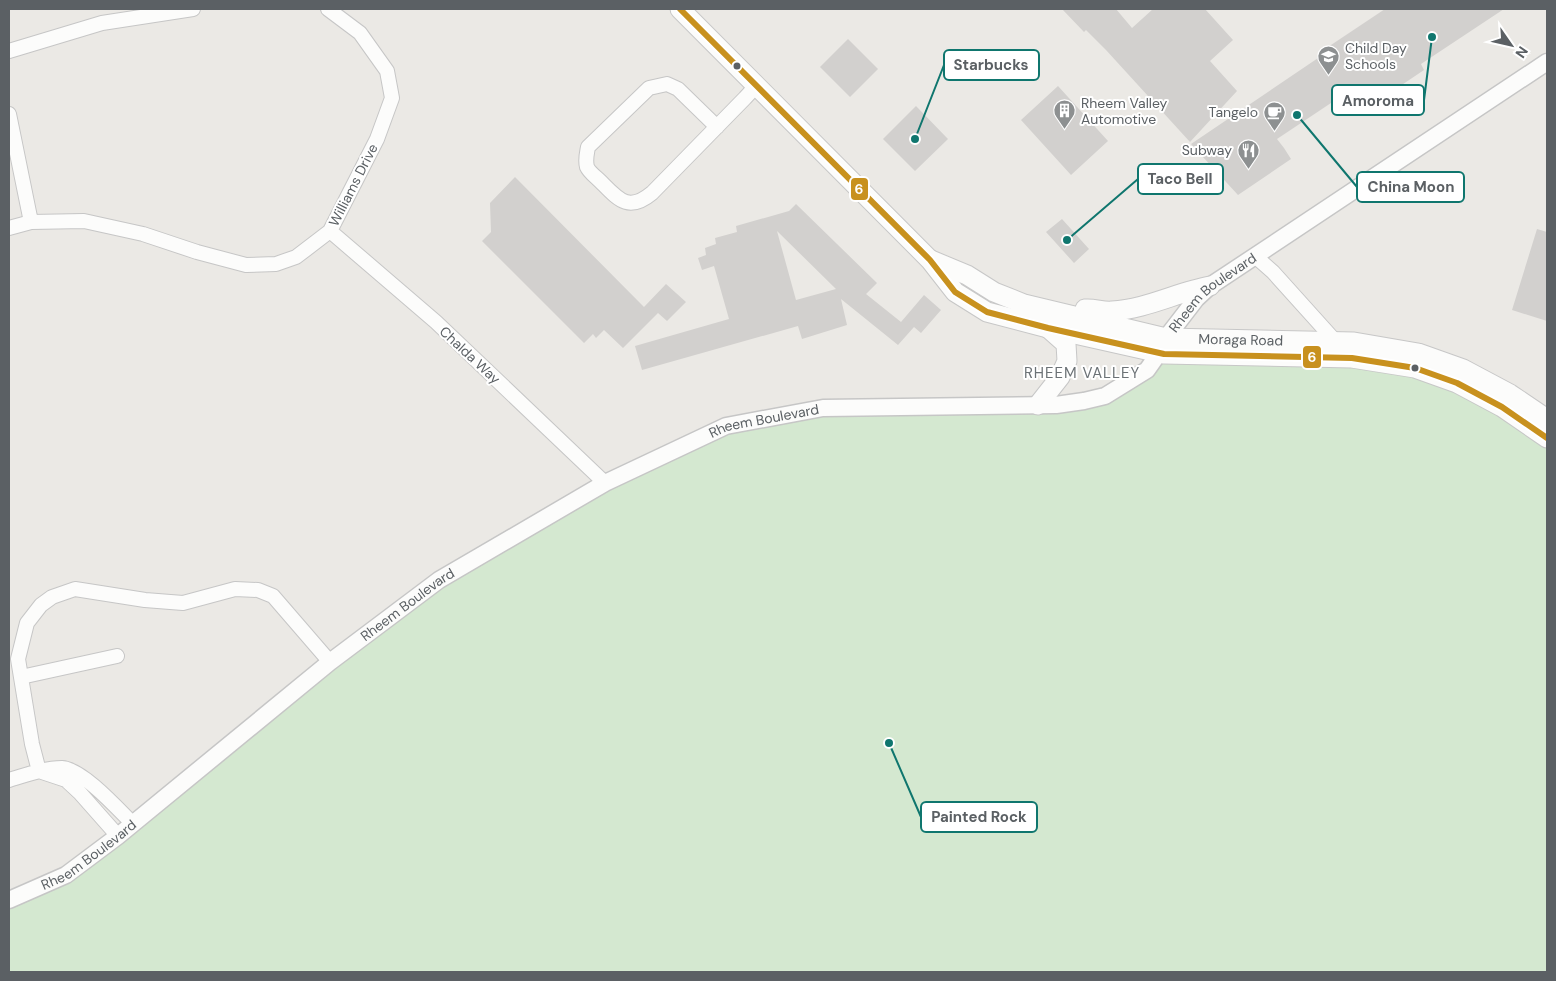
<svg xmlns="http://www.w3.org/2000/svg" width="1556" height="981" viewBox="0 0 1556 981" font-family="'DM Sans',sans-serif">
<style>
.green{fill:#d4e8d0}
.building{fill:#d2d0ce;fill-rule:evenodd}
.lines{fill:none;stroke-linecap:round;stroke-linejoin:round}
.minor-casing{stroke:#c6c6c6;stroke-width:16}
.tertiary-casing{stroke:#c6c6c6;stroke-width:19}
.secondary-casing{stroke:#c7c7c7;stroke-width:21}
.minor{stroke:#fcfcfb;stroke-width:14}
.tertiary{stroke:#fcfcfb;stroke-width:16}
.secondary{stroke:#fcfcfb;stroke-width:19}
.bus-1-casing{stroke:#fff;stroke-width:10}
.bus-1{stroke:#c8911e;stroke-width:6}
.bus-dot{fill:#5b6064;stroke:#fff;stroke-width:2}
.labels{text-anchor:middle;dominant-baseline:central;stroke-width:4;stroke-linejoin:round;paint-order:stroke}
.poi-label{font-size:14px;fill:#5b6064;stroke:#fff;text-anchor:start}
.street-label{font-size:14px;fill:#5b6064;stroke:#fff}
.neighbourhood-label{font-size:15px;letter-spacing:1px;fill:#6c7276;stroke:#fff}
.leader{fill:none;stroke:#0f766e;stroke-width:2}
.callout-dot{fill:#0f766e;stroke:#fff;stroke-width:2}
.callout{fill:#fff;stroke:#0f766e;stroke-width:2}
.callout-label{font-size:15px;text-anchor:middle;font-weight:bold;fill:#5b6064}
.line-badge{stroke:#fff;stroke-width:2}
.badge-label{font-size:14px;text-anchor:middle;font-weight:bold;fill:#fff}
</style>
<rect width="100%" height="100%" fill="#ebe9e5"/>
<path class="green" d="M1159,353L1415,368L1547,438V972H9V900L66,875L430,586L726,426L823,408L1084,401Z"/>
<path class="building" d="M1062,9H1116L1132,28L1153,9H1205L1233,40L1210,61L1237,91L1190,142L1106,50L1086,30L1084,32Z
M1385,9H1504L1421,64L1424,70L1363,111L1349,91L1277,139L1284,148L1291,159L1238,195L1191,144L1324,54L1322,51Z
M848,39L878,69L850,97L820,67Z
M1058,86L1108,141L1071,175L1021,120Z
M916,106L948,139L915,171L883,139Z
M515,177L644,307L666,284L686,302L667,321L658,313L623,348L604,330L596,338L593,334L584,343L482,241L491,232L490,203Z
M796,204L877,283L866,294L901,322L924,295L941,310L921,333L914,327L898,345L841,299L847,325L802,339L798,326L642,370L635,346L729,319L714,266L702,270L698,258L706,255L705,248L716,244L715,238L737,232L736,226L789,211ZM777,231L836,289L796,300Z
M1062,219L1089,249L1074,263L1046,232Z
M1537,229L1547,232V321L1512,310Z"/>
<g class="lines">
<defs>
<path id="minor" d="M9,51L102,23L193,9
M9,114L31,222
M717,127L678,89L667,84L649,88L588,147C587,153 585,160 587,167C589,172 596,177 600,181C618,199 628,213 652,193L745,98L757,85
M9,228L31,222L84,221L143,234L197,252L246,265L276,264L296,257L330,231L377,139L392,98L387,71L360,33L328,9
M330,231L436,322L605,483
M1256,257L1273,272L1336,342
M21,677L117,656
M39,771L32,744L18,659L27,623L41,605L52,597L75,589L145,600L183,603L235,589L258,590L273,596L330,662
M42,772L66,780L80,793L118,836
M9,780C26,775 44,768 62,768C82,769 118,809 132,823"/>
<g id="tertiary">
<path id="s1" d="M9,900L66,875L118,836L330,662L439,580L605,483L726,426L823,408L1056,405L1084,401L1105,396L1147,370L1159,353L1166,338L1196,299L1210,286L1547,62"/>
</g>
<g id="secondary">
<path d="M680,9L930,260L955,292L987,312L1048,328L1164,354L1352,358L1415,368L1457,383L1502,407L1547,438"/>
<path id="s2" d="M931,260L967,275L994,292L1024,304L1166,338L1354,342L1418,353L1463,369L1510,394L1547,419"/>
<path d="M1085,309C1094,308 1103,312 1112,311C1147,309 1177,292 1210,286"/>
<path d="M1038,405L1060,377L1067,361L1066,344L1048,328"/>
</g>
</defs>
<use href="#minor" class="minor-casing"/>
<use href="#tertiary" class="tertiary-casing"/>
<use href="#secondary" class="secondary-casing"/>
<use href="#minor" class="minor"/>
<use href="#tertiary" class="tertiary"/>
<use href="#secondary" class="secondary"/>
<defs>
<path id="bus-1" d="M680,9L930,260L955,292L987,312L1048,328L1164,354L1352,358L1415,368L1457,383L1502,407L1547,438"/>
</defs>
<use href="#bus-1" class="bus-1-casing"/>
<use href="#bus-1" class="bus-1"/>
</g>
<defs>
<symbol id="school-pin" viewBox="-11 -11 22 30"><path d="M0 17L-7.5 6A9.5 9.5 0 1 1 7.5 6Z" fill="#8d9091" stroke="#fff"/><path d="M0-5L7-2L0 1L-7-2ZM-4 1L0 2.5L4 1V4Q0 6-4 4Z" fill="#fff"/></symbol>
<symbol id="building-pin" viewBox="-11 -11 22 30"><path d="M0 17L-7.5 6A9.5 9.5 0 1 1 7.5 6Z" fill="#8d9091" stroke="#fff"/><path d="M-4-6H4V6H1V3H-1V6H-4ZM-2.5-4.3h1.7v1.8h-1.7ZM.8-4.3h1.7v1.8H.8ZM-2.5-1h1.7V.8h-1.7ZM.8-1h1.7V.8H.8Z" fill="#fff"/></symbol>
<symbol id="cafe-pin" viewBox="-11 -11 22 30"><path d="M0 17L-7.5 6A9.5 9.5 0 1 1 7.5 6Z" fill="#8d9091" stroke="#fff"/><path d="M-5.5-4.5H6V0H3Q3 3.5 0 3.5H-2.5Q-5.5 3.5-5.5 0ZM3-3.2v2h1.7v-2ZM-6 4.5H4V6H-6Z" fill="#fff"/></symbol>
<symbol id="restaurant-pin" viewBox="-11 -11 22 30"><path d="M0 17L-7.5 6A9.5 9.5 0 1 1 7.5 6Z" fill="#8d9091" stroke="#fff"/><path d="M-5-6h1v4h1v-4h1v4h1v-4h1v5L-1.5 .5V6h-2V.5L-5-1ZM5-6V6H3V1.5H1.5Q1.5-4 5-6Z" fill="#fff"/></symbol>
</defs>
<g fill-rule="evenodd">
<use href="#school-pin" x="1316" y="44" width="25" height="34"/>
<use href="#building-pin" x="1052" y="98" width="25" height="34"/>
<use href="#cafe-pin" x="1262" y="100" width="25" height="34"/>
<use href="#restaurant-pin" x="1236" y="138" width="25" height="34"/>
</g>
<g class="bus-dot">
<circle cx="737" cy="66" r="4.5"/>
<circle cx="1415" cy="368" r="4.5"/>
</g>
<g class="labels">
<g class="poi-label">
<text x="1345" y="48">Child Day<tspan x="1345" dy="16">Schools</tspan></text>
<text x="1081" y="103">Rheem Valley<tspan x="1081" dy="16">Automotive</tspan></text>
<text x="1258" y="112" text-anchor="end">Tangelo</text>
<text x="1232" y="150" text-anchor="end">Subway</text>
</g>
<g class="street-label">
<text transform="translate(353 185) rotate(-63)">Williams Drive</text>
<text stroke="none"><textPath href="#s1" startOffset="1398">Rheem Boulevard</textPath></text>
<text stroke="none"><textPath href="#s2" startOffset="324">Moraga Road</textPath></text>
<text transform="translate(470 355) rotate(43)">Chalda Way</text>
<text stroke="none"><textPath href="#s1" startOffset="902">Rheem Boulevard</textPath></text>
<text stroke="none"><textPath href="#s1" startOffset="498">Rheem Boulevard</textPath></text>
<text stroke="none"><textPath href="#s1" startOffset="92">Rheem Boulevard</textPath></text>
</g>
<g class="neighbourhood-label">
<text x="1082" y="373">RHEEM VALLEY</text>
</g>
</g>
<path class="leader" d="M915 139L944 65M1432 37L1424 100M1067 240L1138 179M1297 115L1357 187M889 743L921 817"/>
<g class="callout-dot">
<circle cx="915" cy="139" r="5"/>
<circle cx="1432" cy="37" r="5"/>
<circle cx="1067" cy="240" r="5"/>
<circle cx="1297" cy="115" r="5"/>
<circle cx="889" cy="743" r="5"/>
</g>
<g class="callout">
<rect x="944" y="50" width="95" height="30" rx="5"/>
<rect x="1332" y="85" width="92" height="30" rx="5"/>
<rect x="1138" y="164" width="85" height="30" rx="5"/>
<rect x="1357" y="172" width="107" height="30" rx="5"/>
<rect x="921" y="802" width="116" height="30" rx="5"/>
</g>
<g class="callout-label">
<text x="991" y="70">Starbucks</text>
<text x="1378" y="106">Amoroma</text>
<text x="1180" y="184">Taco Bell</text>
<text x="1411" y="192">China Moon</text>
<text x="979" y="822">Painted Rock</text>
</g>
<g class="line-badge">
<rect x="850" y="177" width="19" height="24" rx="5" fill="#c8911e"/>
<rect x="1302" y="345" width="20" height="24" rx="5" fill="#c8911e"/>
</g>
<g class="badge-label">
<text x="859" y="194">6</text>
<text x="1312" y="362">6</text>
</g>
<rect width="1556" height="981" fill="none" stroke="#5b6064" stroke-width="20"/>
<g transform="translate(1511 45) rotate(124)" stroke="#ffffff" stroke-width="4" paint-order="stroke">
<path d="M0-4L9 19L0 12L-9 19Z" fill="#5b6064"/>
<text y="-8" font-size="14" font-weight="bold" text-anchor="middle" fill="#5b6064">N</text>
</g>
</svg>
